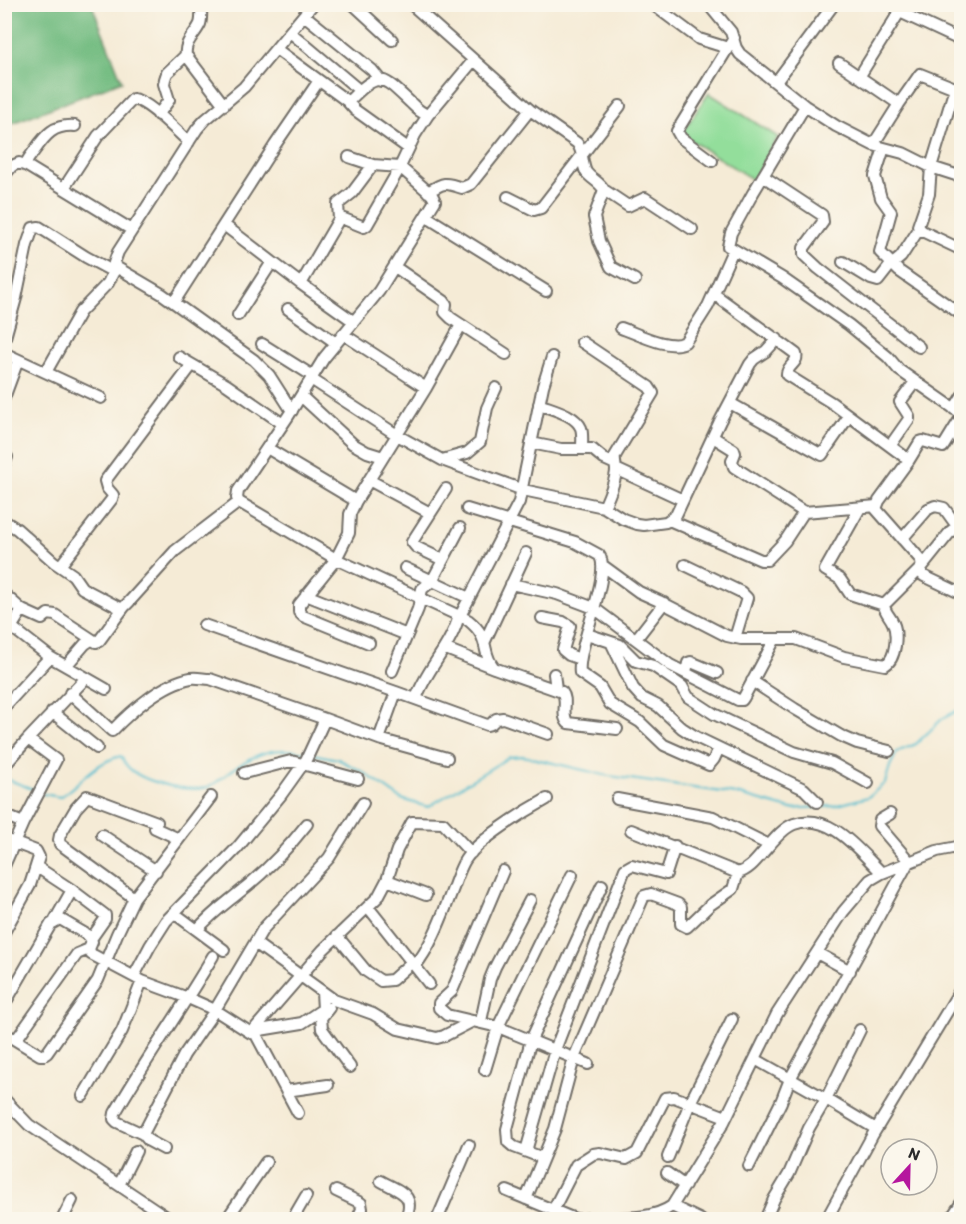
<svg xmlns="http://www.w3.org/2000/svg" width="966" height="1224" viewBox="0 0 966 1224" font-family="Itim,sans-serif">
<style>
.green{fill:#93de9b;stroke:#5f8463;stroke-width:1.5}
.forest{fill:#76bd83;stroke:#507457;stroke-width:1.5}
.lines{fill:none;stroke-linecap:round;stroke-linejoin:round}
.stream{stroke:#54bed0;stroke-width:2}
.minor-casing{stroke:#726e67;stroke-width:14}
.minor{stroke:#fff;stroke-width:10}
</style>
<rect width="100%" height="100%" fill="#fbf7ec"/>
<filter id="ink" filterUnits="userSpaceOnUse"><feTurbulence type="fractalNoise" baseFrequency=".0167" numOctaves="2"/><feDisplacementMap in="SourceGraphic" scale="12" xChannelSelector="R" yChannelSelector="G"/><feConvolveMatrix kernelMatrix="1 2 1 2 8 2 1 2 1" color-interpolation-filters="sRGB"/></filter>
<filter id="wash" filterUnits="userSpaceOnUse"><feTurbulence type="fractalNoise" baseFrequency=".008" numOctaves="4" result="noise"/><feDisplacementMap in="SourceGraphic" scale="24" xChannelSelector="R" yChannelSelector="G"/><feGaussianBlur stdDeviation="1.35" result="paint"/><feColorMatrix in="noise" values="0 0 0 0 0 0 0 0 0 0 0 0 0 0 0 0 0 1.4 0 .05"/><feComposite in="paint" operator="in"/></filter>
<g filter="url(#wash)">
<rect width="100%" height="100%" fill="#f5ebd6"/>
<path class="green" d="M709,93L778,137L753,180L681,134Z"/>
<path class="forest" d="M5,4L92,5L122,81L5,126Z"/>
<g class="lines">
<path class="stream" d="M313,754L338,759L363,772L401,799L428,807L509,757L523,756L609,776L736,794L790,809L834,806L868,797L885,783L890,766L897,752L916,744L942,719L962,708
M4,778L35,790
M43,794L60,797C82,782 93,763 121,756C123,760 125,764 129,768C143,782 188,793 208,787C214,785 222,778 227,774C253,754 272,746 305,752"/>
</g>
</g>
<g filter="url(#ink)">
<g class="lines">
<defs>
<path id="minor" d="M201,4C201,11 202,18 200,24C195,35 184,42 186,55L224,105
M353,4L392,40
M411,4L530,110L577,143C584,152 581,162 586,172C591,179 600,182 604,190L594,217L599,241L611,267L635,280
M652,4L699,39L728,48
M708,4L731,32L736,48L740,54L805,106L836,126L873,145L903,153L931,167L962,177
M893,4L904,14L962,41
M935,4L937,6
M304,15L372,70L381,81
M290,32L359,90
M276,49L347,101L350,100C380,69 383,77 412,104C417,109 421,113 428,115L473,61
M839,63L899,104
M859,77L900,11
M776,82L834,4
M955,88L931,167L929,194L918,226L922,231L962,250
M347,101L355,110L408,148
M805,106L753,193L731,233L728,246L782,278L849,325L888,357L899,370L962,414
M158,115L169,100L164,84L165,79L167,73L186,55
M75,126C49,124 43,140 29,158L26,163L27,166L132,230
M873,145L899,104L920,74L955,88L961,87
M884,148L875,176L881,198L891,212L880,252L899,271L962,315
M349,157L373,165L400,167L432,195L435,201L379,291L324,358L289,415L238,491L237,498L239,502L336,559L468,620C492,639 480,651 494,668L562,692C569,701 560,714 568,723L617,729
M712,161L681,138L677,131L734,38
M4,176L12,166L19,163L27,166
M763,176L822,215L823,222L804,248V255L818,268L919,347
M64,188L98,136L133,99C149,101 176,131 189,142
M604,190L628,206L645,198L692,229
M428,192C444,182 445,182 462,188L471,184L530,110
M508,197L534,210L541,208L620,106
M427,217L546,291
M339,219L338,204L352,193L373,165
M224,225L301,284L353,321
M843,262L871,279L878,281L889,267L901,257L919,229
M395,267L444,301L446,304L445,312L451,318L506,354
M301,284L339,219H344L364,227L367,225L398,171L415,135L428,115
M714,294L796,354C799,363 786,366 787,375L832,403L909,460
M174,302L275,145L318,82
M288,309L336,343
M238,315L272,262
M621,328C636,333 670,351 685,342L708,306L733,250
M343,334L426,388
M4,341L16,298L27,245L33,228L39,227L86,257L114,272
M582,342L649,387L653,393L615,456C614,461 616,465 616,471C615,483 609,496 604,507
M262,344L313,376
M4,353L101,398
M179,357L227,385L283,424
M46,372L80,312L108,283L116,267
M311,379L397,435L442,460L467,453L480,442L487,408L496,388
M301,396L353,444L367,452L383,457
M4,398L18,360
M730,403L822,455L849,416
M539,404C551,409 575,414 581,428C583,434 582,442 582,448
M954,409L962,396
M292,411L269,375L254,360L162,294L116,267L114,263L118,252L197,129L205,120L244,87L313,4
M962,416L943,447L923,441L920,442L909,460L879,501L876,509L921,560L922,574L924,576L962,594
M713,437L734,450L735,453L732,461L734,467L804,512L877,506
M531,443L561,449H592L604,459L615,464
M890,446L909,419V416L900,402L915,382
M267,448L356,501
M442,460L523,490L604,507L623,519L637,524L644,525L666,522L676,515L720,421L750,364L754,359L766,351L777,339
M4,465L7,457
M616,469L683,500
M369,480L430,513
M860,508L825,570L840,579L850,594L884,605
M467,509L575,542L599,555C613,573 576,648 580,673L600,687L610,704L640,722L664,745L709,765L714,759L719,748
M669,520L761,560H767L785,541L804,512
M4,521L17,529L54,562L73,575L82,588L120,608L124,607L129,602L175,551L239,502
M902,539L928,509L935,506L944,508L957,526
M443,560L416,547L412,542L446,489
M602,565L639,592L659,601L727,636L741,639H796L844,657L885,665C896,659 898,634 893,623C890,616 885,613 884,605L922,567L951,531L962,522
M685,565L741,592L747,598L735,638
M60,566L112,499L113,495L107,488L105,481L192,365
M405,568L469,598
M511,584L557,594L594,608L670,665L738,700H742L744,697L775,639
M4,594L22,610L11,628
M306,595L402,633
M22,610L42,619L48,614L55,615L96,642L99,641L124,607
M542,618L563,622L570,626L563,650L569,655L580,659
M204,625L396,692L379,739
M4,632L11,628L14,629L50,657
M587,634L620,645L636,661L653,666L682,686L688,697L714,714L794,752L832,763L868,783
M636,639L664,603
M485,641L526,553
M611,642L633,688L642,698L658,706L682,728L696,737L804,789L817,802
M369,643L303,616L299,612V605L336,559L349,533L350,514L356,501L426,388L461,325
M446,649L494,668
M66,666L85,644L91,640
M392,671L418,609L422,589L432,581L460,528
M686,672L688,663L691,662L717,673
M554,674L556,689
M752,681L795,709L841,736L857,743L889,751
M396,692L487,725L491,724L496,719L503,718L548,734
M70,693L112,731C131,711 163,683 191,678C197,677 204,679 210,679L325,719L306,760L281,795L238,847L166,921L150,946L134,976
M416,699C425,671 449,649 458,619L457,616H460L519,502L543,386L552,357
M4,707L50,657L106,689
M52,712L97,748
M325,719L379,739L447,758
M28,739L86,678
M5,765L28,739L56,760L23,823
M244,773L291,761L358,779
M617,799L713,817L769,845
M4,815L23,823L4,866
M155,828L179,839
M631,830L738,873C750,870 758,858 766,849C773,841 783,828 794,824C830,811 859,851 882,873
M102,835L156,871
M4,839L36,851L39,857L30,885L4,932
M37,867L72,890L105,915V919L91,939
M503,871L452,991L439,1003V1008L447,1015L498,1027L588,1064
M387,880L426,895
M134,898L60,844L59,840L60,835L76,808L87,796L157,822
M368,907L429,984
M174,913L224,950
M55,920L72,890
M197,930C210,915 221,907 236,895C262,875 286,851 307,824
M337,936L366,971L381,981L392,980L412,962
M255,943L334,1000L373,1014L398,1029L437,1038L444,1036L473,1021
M817,953L850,971
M415,966C432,945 442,916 452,891C456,881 459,870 465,860C478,840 525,811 547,799
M142,981L188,998L215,1010L251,1033L323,950L378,897L387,880L397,850L412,822L443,823L471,853
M4,1005L51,924L60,919L89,936L92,942L89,949L91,954L142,981L122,1031L83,1096
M329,1008L321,1018L322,1029L350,1067
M481,1021L490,979L495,967L530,900
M4,1033L40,1055H44L47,1053L98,980L117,934L134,898L211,797
M16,1040L77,954L89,949
M755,1059L826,1099L876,1129
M485,1070L498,1027L572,875
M286,1091L328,1085
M4,1099L29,1125L171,1220
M298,1113L254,1031L302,1023L323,1009L322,992
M143,1134L117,1122L114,1119L115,1113C146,1059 182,1009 213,956
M164,1149L149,1141L143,1134L184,1055L215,1010L263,929L329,858L363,803
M526,1151L555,1050L625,869L632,865L666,874L675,846
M668,1157L690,1103L732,1019
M543,1158L514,1147L508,1142L507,1129L531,1040L602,885
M749,1166L781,1102L790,1079L909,861L879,826L880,820L890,814
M667,1173L685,1186
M381,1181C400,1192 417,1194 405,1220
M119,1185L136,1151
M336,1191L361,1203L362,1209L357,1220
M507,1191L575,1219
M526,1199L555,1129L574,1058L644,896L651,894L678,904L681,907V924L687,927L710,905L733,889L738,873
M672,1206L701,1220
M553,1210L576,1165L593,1154L600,1153L626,1159L637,1153L665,1098L674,1097L726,1117
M62,1220L72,1200
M226,1220L266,1162
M292,1220L306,1196
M437,1220L469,1145
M573,1220C602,1215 647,1224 672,1206L724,1122L777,1014L843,912L870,880L882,873L937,851L962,846
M765,1220L774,1199L789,1174L809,1128L826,1099L860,1030
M826,1220L872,1136L962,987
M950,1220L962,1202"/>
</defs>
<use href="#minor" class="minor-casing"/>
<use href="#minor" class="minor"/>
</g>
</g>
<rect width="966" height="1224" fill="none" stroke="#fbf7ec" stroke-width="24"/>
<g transform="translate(909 1167) rotate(22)"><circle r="28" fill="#fbf7ec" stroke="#a8a59f" stroke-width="1.5"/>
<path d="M0-4.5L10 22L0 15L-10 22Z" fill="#b5179e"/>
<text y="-9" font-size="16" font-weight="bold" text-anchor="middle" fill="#2b2b2b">N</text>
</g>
</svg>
